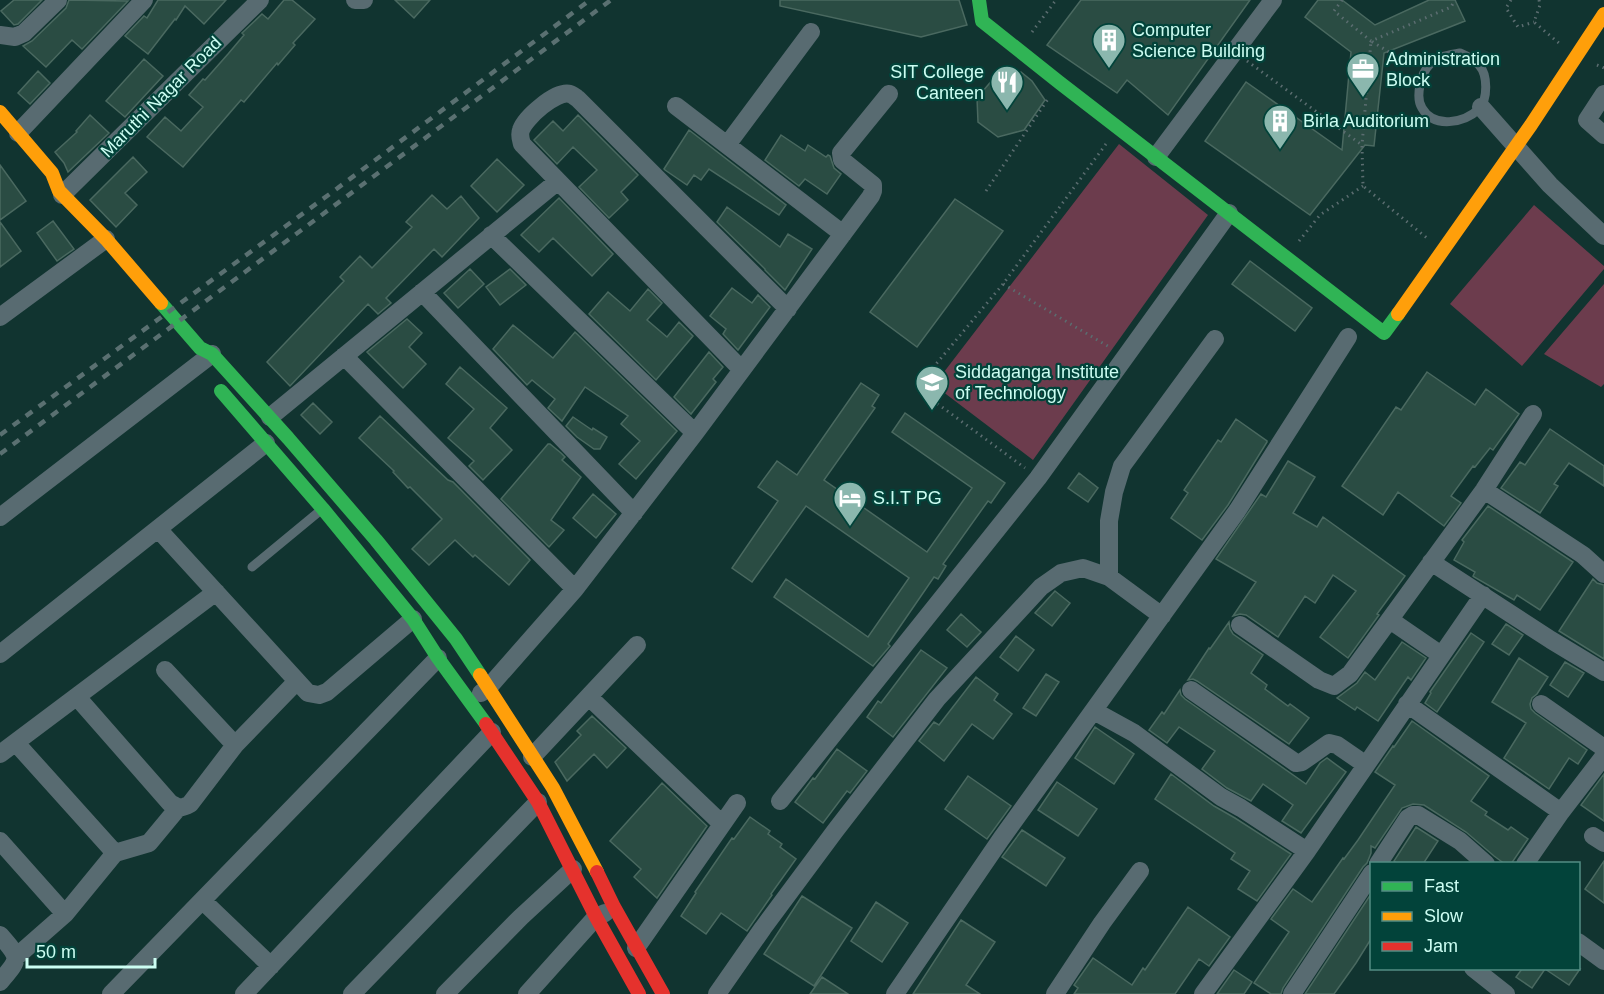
<svg xmlns="http://www.w3.org/2000/svg" width="1604" height="994" viewBox="0 0 1604 994" font-family="Arial,sans-serif">
<style>
.green{fill:#6c3c4d}
.building{fill:#2a4c43;stroke:#4a6960;stroke-width:1.5}
.lines{fill:none;stroke-linecap:round;stroke-linejoin:round}
.path{stroke:#5b6d70;stroke-width:3;stroke-dasharray:1.5 4.5;stroke-linecap:butt}
.lane{stroke:#586b71;stroke-width:9}
.street{stroke:#586b71;stroke-width:18}
.fast{stroke:#30b455;stroke-width:14}
.slow{stroke:#ff9f0a;stroke-width:14}
.jam{stroke:#e5322d;stroke-width:14}
.rail{stroke:#5a7071;stroke-width:4.5;stroke-dasharray:8 8;stroke-linecap:butt}
.labels{text-anchor:middle;dominant-baseline:central;stroke-width:4.5;stroke-linejoin:round;paint-order:stroke}
.poi-label{font-size:18px;fill:#ccfdf2;stroke:#02433a;text-anchor:start}
.street-label{font-size:18px;fill:#ccfdf2;stroke:#02433a}
</style>
<rect width="100%" height="100%" fill="#113430"/>
<path class="green" d="M1119,144L1208,215L1033,460L934,385Z
M1534,205L1604,266V269L1522,366L1450,304Z
M1604,284V384L1601,387L1544,354Z"/>
<path class="building" d="M14,0H42L18,24L14,25L1,11Z
M69,0L128,1L82,49L72,40L46,67L23,46L32,41L66,8Z
M158,0H226L204,24L185,6L176,20L175,19L148,54L125,36L144,16L147,18Z
M284,0H292L315,19L293,43L295,45L278,65L277,63L244,102L241,100L183,167L147,137L165,117L181,131L203,107L189,95L203,79L205,80L228,54L244,35L242,33L262,14L268,19Z
M395,0H430L414,18Z
M780,0H959L967,25L921,37L780,6Z
M1081,0H1250L1168,115L1127,80L1117,93L1047,45Z
M1318,0H1342L1375,25L1429,0H1455L1465,21L1384,53L1374,146L1365,145L1310,215L1205,141L1246,82L1342,150L1351,52L1305,17Z
M144,59L163,76L125,117L106,101Z
M38,71L50,83L30,104L18,93Z
M1021,72L1032,81L1045,100L1024,130L998,137L978,122L977,98L994,78Z
M90,115L109,133L68,172L64,163L55,152L77,132L76,131Z
M578,115L638,175L621,192L628,200L609,218L579,187L597,170L573,147L557,164L534,140L553,121L563,131Z
M689,130L786,205L779,215L709,169L701,180L694,175L687,185L665,170L664,169Z
M781,135L805,151L808,145L826,157L828,155L830,156L834,168L841,174L827,194L805,179L799,186L765,160Z
M133,157L147,172L125,193L137,205L116,227L90,200Z
M497,159L524,185L497,212L471,186Z
M0,165L26,201L0,220Z
M432,195L447,209L461,196L479,218L442,257L434,249L386,298L391,303L378,314L368,304L290,386L267,362L344,281L340,277L360,256L372,268L412,227L406,222Z
M559,198L613,254L592,276L553,238L539,252L521,235Z
M955,199L1003,231L917,347L870,312Z
M727,207L780,247L788,234L812,249L785,290L765,270V269L717,222Z
M53,221L74,249L57,261L37,233Z
M0,222L21,251L0,267Z
M1250,261L1312,308L1295,331L1232,284Z
M470,269L484,284L458,308L444,293Z
M510,269L526,285L500,305L486,287Z
M732,288L752,303L758,295L770,307L738,350L723,334L726,329L710,316Z
M648,289L662,303L647,320L667,337L679,322L693,336L656,380L589,314L608,292L630,311Z
M407,319L422,333L409,347L426,364L403,388L367,352Z
M513,325L553,358L575,332L677,431L636,479L619,464L640,441L621,424L628,416L585,387L562,421L548,408L555,399L532,380L527,385L493,349Z
M709,352L723,367L713,379L716,382L691,414L674,397Z
M460,367L507,408L490,428L512,450L483,480L469,466L474,461L448,438L474,409L446,384Z
M1427,372L1475,405L1486,389L1519,414L1493,450L1490,448L1475,467L1473,466L1451,496L1461,503L1444,526L1398,492L1383,515L1342,486L1396,407L1401,410Z
M861,383L879,395L872,406L875,408L824,480L927,552L972,488L892,432L905,413L1005,483L991,503L988,501L943,564L946,566L938,579L934,577L888,644L890,646L873,666L774,597L786,579L868,637L909,578L806,506L752,582L732,568L778,501L758,487L777,461L797,475Z
M313,403L332,422L320,434L301,415Z
M380,416L448,480L453,482L530,560L509,585L475,555L473,557L455,540L429,565L412,549L442,519L410,487L408,488L393,472L394,471L359,438Z
M573,417L592,430L593,428L607,437L600,449H594L577,437L566,426Z
M1236,419L1267,441V442L1228,505L1202,540L1171,518L1188,493L1184,490L1218,440L1221,442Z
M1550,429L1604,466V486L1569,463L1554,484L1558,486L1540,513L1501,488L1520,462L1525,465Z
M548,444H550L561,453L565,457L562,460L581,477L551,520L564,530L549,547L501,499Z
M1288,461L1315,477L1293,513L1317,527L1323,517L1405,576L1377,614L1379,615L1348,658L1320,637L1356,591L1333,575L1315,603L1305,596L1278,637L1246,615L1240,614L1233,616L1256,582L1216,559L1261,494L1266,497Z
M1079,473L1098,488L1088,502L1068,488Z
M593,494L616,514L596,538L573,518Z
M1488,506L1573,562L1540,610L1517,595L1514,600L1474,577L1473,576L1475,572L1454,560L1464,542L1462,540Z
M1593,579L1597,583L1604,585V659L1559,631Z
M1055,591L1070,603L1052,626L1035,613Z
M961,614L981,632L967,647L947,630Z
M1229,622L1230,629L1233,634L1263,655L1251,673L1267,685L1265,689L1288,706L1290,704L1309,718L1289,744L1197,681L1193,679L1188,680L1209,648L1210,649Z
M1506,624L1523,635L1509,655L1492,644Z
M1471,633L1484,642L1437,712L1425,703L1431,693L1430,692Z
M1016,636L1034,650L1018,671L1000,657Z
M1402,642L1426,658L1411,680L1408,677L1378,721L1357,707L1355,710L1337,698L1357,683L1365,672L1375,680Z
M921,650L947,668L893,737L867,717L878,701L881,703Z
M1519,658L1548,677L1537,694L1532,698L1530,704L1531,709L1535,713L1587,750L1578,764L1569,758L1549,789L1504,758L1526,723L1492,702Z
M1565,662L1584,673L1568,697L1550,685Z
M1046,674L1059,682L1036,716L1023,708Z
M976,677L998,694L994,700L1012,714L993,739L972,724L944,761L919,741L934,722L939,725Z
M1180,690L1181,695L1185,699L1306,784L1320,763L1327,758L1346,772L1301,833L1282,821L1293,805L1263,784L1251,801L1227,788L1202,769L1215,751L1179,727L1167,743L1149,730L1162,712L1164,714Z
M592,716L626,748L607,768L594,754L567,781L555,762L581,735L577,731Z
M1412,721L1489,776L1471,801L1487,812L1485,815L1508,830L1511,827L1528,839L1511,864H1505L1494,856L1466,832L1424,805L1413,804L1402,808L1375,848L1371,846V853L1367,863L1363,867L1283,988L1281,994H1271L1254,983L1289,932L1271,919L1293,889L1312,902L1343,858L1344,859L1358,840L1395,785L1375,772L1393,746L1394,747Z
M1095,727L1134,754L1114,784L1075,758Z
M837,749L867,771L850,793L847,791L823,823L795,802L813,778L815,779Z
M1171,774L1214,806L1235,818L1291,854L1257,901L1238,889L1250,871L1231,859L1235,853L1155,799Z
M1604,774V821L1581,805Z
M968,776L1011,806L987,839L945,809Z
M1057,782L1097,809L1078,836L1038,810Z
M662,783L707,826L657,898L634,877L641,869L610,841Z
M750,817L770,831L768,834L782,844L780,847L796,859L771,894L772,895L747,931L721,913L706,934L681,916L696,893L695,892L732,838L734,839Z
M1416,827L1438,841L1423,864H1398L1394,861Z
M1022,830L1065,858L1046,886L1002,857Z
M1604,861V903L1585,889Z
M1371,894V939L1356,963L1334,994H1305Z
M802,896L852,928L814,986L764,954Z
M876,902L908,923L882,962L851,941Z
M1188,907L1230,937L1209,966L1199,959L1175,994H1074L1078,988L1074,985L1093,958L1132,985L1143,968L1145,970Z
M961,920L995,942L966,985L980,994H913Z
M1522,969H1580L1569,985L1545,969L1532,988L1516,977Z
M1234,970L1252,982L1244,994H1217Z
M822,977L848,994H810Z"/>
<g class="lines">
<path class="path" d="M1342,0L1334,11L1371,41L1451,7L1455,0
M1511,0L1506,8L1518,27L1534,22
M1539,0L1540,5L1534,22L1560,44
M1032,32L1056,0
M1247,61L1362,145
M1417,61L1394,55L1371,41L1362,145L1363,186L1427,238
M1597,65L1604,68
M1106,144L1003,284L1111,348
M986,191L1048,99
M1299,241L1320,215L1363,186
M1003,284L916,388L1025,468"/>
<path class="lane" d="M1460,53C1467,56 1474,59 1479,65C1488,75 1488,99 1479,109C1464,123 1434,129 1422,108C1415,97 1421,73 1430,64C1438,56 1449,55 1460,53Z
M252,567L321,510"/>
<path class="street" d="M355,0H364
M0,35L15,37L24,33L58,0
M1604,94L1587,120L1604,135
M676,106L843,234
M1481,107L1550,185L1604,236
M18,133L144,0
M727,145L811,32
M1156,157L1273,0
M62,195L260,0
M491,235L695,433
M422,292L634,513
M0,317L106,239
M344,356L575,589
M742,370L522,144C521,140 519,135 521,130C525,118 556,90 570,94C572,94 576,98 578,99L788,309
M270,417L558,181
M1484,490L1583,555L1604,574
M0,517L212,354
M158,529L308,693L319,695L327,692L413,619
M1431,562L1551,640L1604,672
M1109,577V521L1114,492L1122,466L1215,339
M1390,620L1441,655
M1240,625L1319,680L1334,686L1350,674L1484,490L1533,414
M0,654L266,443
M165,670L235,745
M1191,690L1296,763L1302,762L1329,743L1337,745L1366,765
M481,693L488,688L575,589L695,433L871,196L873,191V185L842,160L841,153L889,94
M77,697L170,803C179,808 181,809 190,804L235,745L297,681
M589,697L722,824
M1407,704L1561,812
M1541,704L1604,748
M1094,711L1134,733L1221,797L1241,808L1307,851
M16,743L115,853
M0,754L216,592
M532,757L637,645
M780,801L1038,478L1229,213
M1593,836L1604,843
M0,841L65,914
M1378,864L1408,818L1413,815H1418L1460,841L1486,864
M1525,864L1561,812L1604,756
M203,901L271,966
M0,935C21,959 20,958 0,982
M1578,942L1604,961
M636,948L737,803
M16,957L65,914L115,853L149,843L178,808
M1473,968L1506,994
M111,994L438,658
M244,994L492,732
M352,994L538,802
M445,994L521,917L573,869
M527,994L596,917L605,913
M717,994L763,928L835,831L937,699L1041,587L1061,573L1083,568L1109,577L1162,616
M895,994L1001,839L1237,511L1348,337
M1055,994L1102,923L1140,871
M1203,994L1307,851L1483,595
M1292,994L1372,873"/>
<path class="fast" d="M979,0L982,21L1060,83L1384,333L1398,314
M161,303L200,348L212,354L288,438L376,540L456,639L480,675
M221,391L323,509L413,619L438,658L486,724"/>
<path class="slow" d="M0,112L52,173L59,191L106,239L161,303
M1398,314L1531,125L1604,14
M480,675L553,788L597,872"/>
<path class="jam" d="M486,724L538,802L596,917L639,994
M597,872L614,907L663,994"/>
<path class="rail" d="M0,435L331,193L590,0
M0,454L611,0"/>
</g>
<defs>
<symbol id="building-pin" viewBox="-11 -11 22 30"><path d="M0 17L-7.5 6A9.5 9.5 0 1 1 7.5 6Z" fill="#8bb7ae" stroke="#02433a"/><path d="M-4-6H4V6H1V3H-1V6H-4ZM-2.5-4.3h1.7v1.8h-1.7ZM.8-4.3h1.7v1.8H.8ZM-2.5-1h1.7V.8h-1.7ZM.8-1h1.7V.8H.8Z" fill="#fff"/></symbol>
<symbol id="office-pin" viewBox="-11 -11 22 30"><path d="M0 17L-7.5 6A9.5 9.5 0 1 1 7.5 6Z" fill="#8bb7ae" stroke="#02433a"/><path d="M-6-3h4V-5.5h4V-3h4V5H-6ZM-1-4.5V-3h2v-1.5ZM-6 0V1H6V0Z" fill="#fff"/></symbol>
<symbol id="restaurant-pin" viewBox="-11 -11 22 30"><path d="M0 17L-7.5 6A9.5 9.5 0 1 1 7.5 6Z" fill="#8bb7ae" stroke="#02433a"/><path d="M-5-6h1v4h1v-4h1v4h1v-4h1v5L-1.5 .5V6h-2V.5L-5-1ZM5-6V6H3V1.5H1.5Q1.5-4 5-6Z" fill="#fff"/></symbol>
<symbol id="university-pin" viewBox="-11 -11 22 30"><path d="M0 17L-7.5 6A9.5 9.5 0 1 1 7.5 6Z" fill="#8bb7ae" stroke="#02433a"/><path d="M0-5L7-2L0 1L-7-2ZM-4 1L0 2.5L4 1V4Q0 6-4 4Z" fill="#fff"/></symbol>
<symbol id="hotel-pin" viewBox="-11 -11 22 30"><path d="M0 17L-7.5 6A9.5 9.5 0 1 1 7.5 6Z" fill="#8bb7ae" stroke="#02433a"/><path d="M-6-4.5h1.5V1H6V5H4.5V3h-9V5H-6ZM-4 0a1.8 1.8 0 1 1 3.6 0ZM.5 0V-2.5h3Q6-2.5 6 0Z" fill="#fff"/></symbol>
</defs>
<g fill-rule="evenodd">
<use href="#building-pin" x="1090" y="21" width="38" height="52"/>
<use href="#office-pin" x="1344" y="50" width="38" height="52"/>
<use href="#restaurant-pin" x="988" y="63" width="38" height="52"/>
<use href="#building-pin" x="1261" y="102" width="38" height="52"/>
<use href="#university-pin" x="913" y="363" width="38" height="52"/>
<use href="#hotel-pin" x="831" y="479" width="38" height="52"/>
</g>
<g class="labels">
<g class="poi-label">
<text x="1132" y="30">Computer<tspan x="1132" dy="21">Science Building</tspan></text>
<text x="1386" y="59">Administration<tspan x="1386" dy="21">Block</tspan></text>
<text x="984" y="72" text-anchor="end">SIT College<tspan x="984" dy="21">Canteen</tspan></text>
<text x="1303" y="121">Birla Auditorium</text>
<text x="955" y="372">Siddaganga Institute<tspan x="955" dy="21">of Technology</tspan></text>
<text x="873" y="498">S.I.T PG</text>
</g>
<g class="street-label">
<text transform="translate(161 97) rotate(-45)">Maruthi Nagar Road</text>
</g>
</g>
<rect x="1370" y="862" width="210" height="108" fill="#02433a" stroke="#538d84" stroke-width="1.5"/>
<rect x="1382" y="882" width="30" height="9" fill="#30b455" stroke="#538d84" stroke-width="1.5"/>
<text x="1424" y="892" font-size="18" fill="#ccfdf2">Fast</text>
<rect x="1382" y="912" width="30" height="9" fill="#ff9f0a" stroke="#538d84" stroke-width="1.5"/>
<text x="1424" y="922" font-size="18" fill="#ccfdf2">Slow</text>
<rect x="1382" y="942" width="30" height="9" fill="#e5322d" stroke="#538d84" stroke-width="1.5"/>
<text x="1424" y="952" font-size="18" fill="#ccfdf2">Jam</text>
<path d="M27 958v9h128v-9" fill="none" stroke="#ccfdf2" stroke-width="3"/>
<text x="36" y="958" font-size="18" fill="#ccfdf2" stroke="#02433a" stroke-width="4.5" paint-order="stroke">50 m</text>
</svg>
